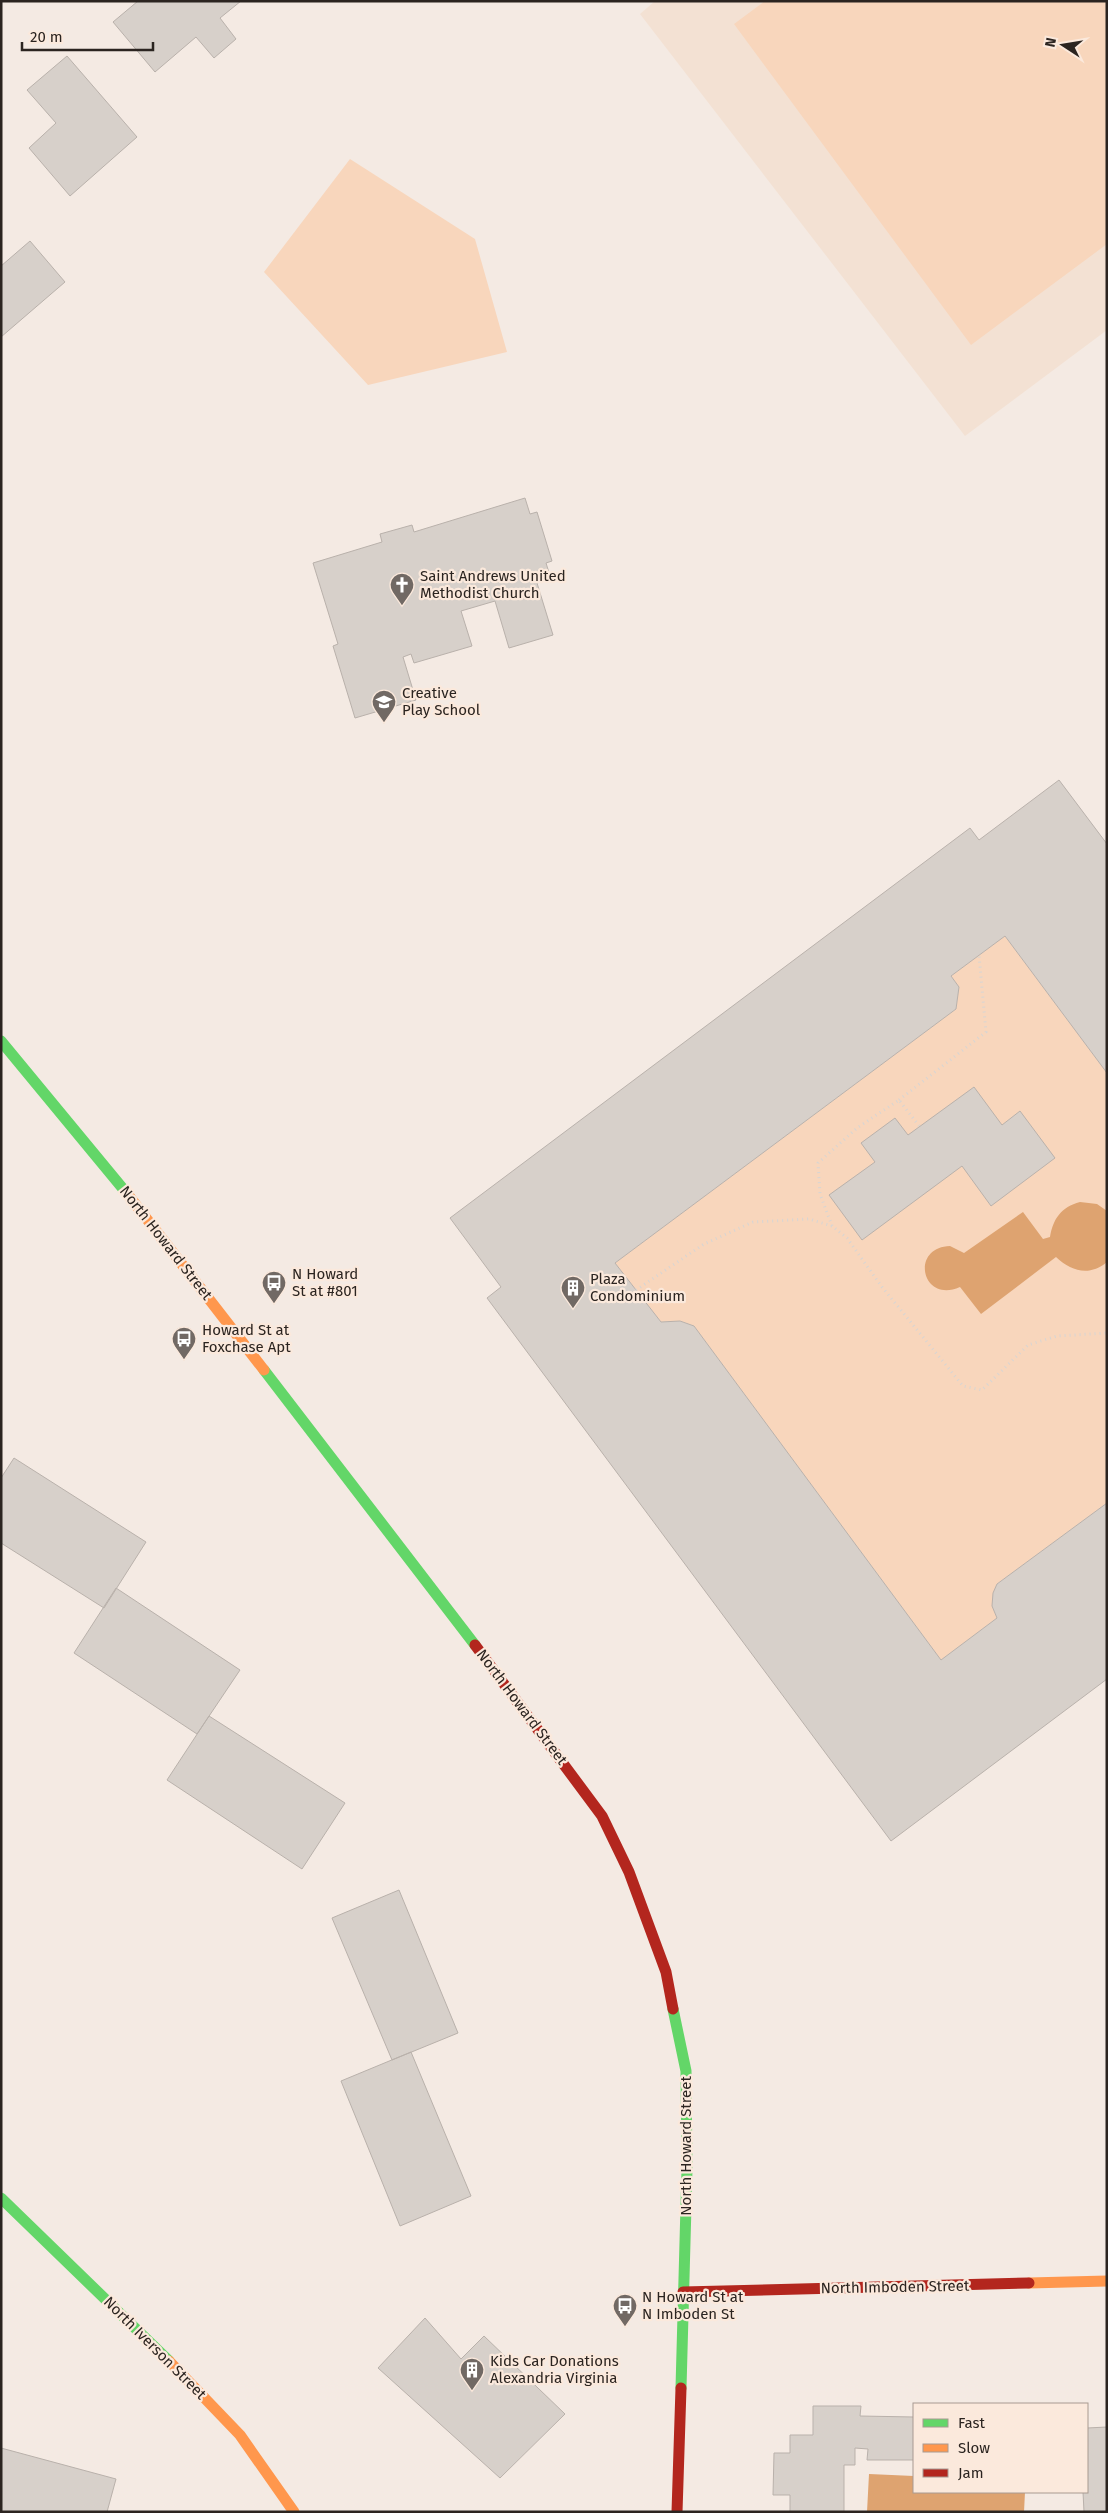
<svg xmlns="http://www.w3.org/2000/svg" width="1108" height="2513" viewBox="0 0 1108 2513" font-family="'Fira Sans',sans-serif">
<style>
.built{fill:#f3e1d3}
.green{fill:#f8d6bc}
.water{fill:#dea370}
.building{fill:#d7d0ca;stroke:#b9b1ab}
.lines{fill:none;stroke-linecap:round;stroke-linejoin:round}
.path{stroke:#d7d5d3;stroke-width:3;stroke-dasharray:1 4;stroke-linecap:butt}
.fast{stroke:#63d668;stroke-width:11}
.slow{stroke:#ff974d;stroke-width:11}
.jam{stroke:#b3261e;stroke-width:11}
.labels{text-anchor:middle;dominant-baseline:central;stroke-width:4.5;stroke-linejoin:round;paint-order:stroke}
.poi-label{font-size:15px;fill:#2b2420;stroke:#fbe9dc;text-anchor:start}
.street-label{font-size:15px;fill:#2b2420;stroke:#fbe9dc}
</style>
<rect width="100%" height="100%" fill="#f4eae3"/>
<path class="built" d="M655,1H1107V330L965,436L640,14Z"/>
<path class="green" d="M765,1H1107V244L971,345L734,24Z
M350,159L475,239L507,352L368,385L264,272Z
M1005,936L1107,1073V1503L997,1584C991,1597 991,1605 997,1618L941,1660L694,1326L680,1321L661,1322L615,1263L956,1009L959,987L951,976Z"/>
<path class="water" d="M1080,1202L1097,1204L1107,1211V1262C1089,1277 1071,1271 1056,1257L981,1314L960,1287C921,1304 910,1247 950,1246L964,1253L1023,1212L1043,1239L1050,1237C1053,1219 1061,1207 1080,1202Z
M869,2474L914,2476V2492H1025L1024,2512H867Z"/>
<path class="building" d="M138,1H241L220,18L236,39L214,58L196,37L155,72L113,22Z
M67,56L137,137L70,196L29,148L56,123L27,90Z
M30,241L65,282L1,337V266Z
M525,498L530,514L537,512L552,561L546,563L551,579L537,583L553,635L509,648L495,601L461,611L472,646L414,663L411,654L403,657L416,700L355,718L333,646L338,644L313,563L382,542L380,534L412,525L414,532Z
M1059,780L1107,844V1073L1005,936L951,976L959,987L956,1009L615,1263L661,1322L680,1321L694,1326L941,1660L997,1618L992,1606L993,1593L997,1584L1107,1503V1679L891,1841L487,1298L501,1287L450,1218L970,828L979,840Z
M974,1087L1002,1125L1020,1111L1055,1158L991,1206L962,1166L862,1240L829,1195L875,1162L861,1143L895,1118L908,1135Z
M14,1458L146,1542L104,1608L1,1543V1478Z
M116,1588L240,1670L197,1734L74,1653Z
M209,1716L345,1803L302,1869L167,1780Z
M399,1890L458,2033L392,2060L332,1918Z
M411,2052L471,2196L400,2226L341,2081Z
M425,2318L461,2359L484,2336L565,2414L500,2478L378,2368Z
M813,2406H861L860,2416L914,2417V2460H867L868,2449L855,2448V2465H844V2512H790V2495H773L774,2453H790V2435H813Z
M1107,2427V2512H1084L1083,2492H1087V2428Z
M1,2448L116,2479L107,2512H1Z"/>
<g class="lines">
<path class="path" d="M899,1100L986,1032L979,955
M832,1226L820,1194L818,1163L857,1128L899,1100L920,1127
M636,1290L704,1244L753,1222L809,1219L832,1226L847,1238L882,1287L963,1386L982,1390L1028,1345L1057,1336L1107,1333"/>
<path class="fast" d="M1,1041L129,1196
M264,1370L475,1645
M673,2009L686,2071L687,2169L681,2388
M1,2198L169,2361"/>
<path class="slow" d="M129,1196L264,1370
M1029,2283L1107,2281
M169,2361L240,2435L294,2512"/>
<path class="jam" d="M475,1645L602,1816L629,1872L666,1972L673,2009
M683,2292L1029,2283
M677,2512L681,2388"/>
</g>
<defs>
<symbol id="church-pin" viewBox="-11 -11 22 30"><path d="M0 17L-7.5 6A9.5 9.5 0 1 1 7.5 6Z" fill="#716964" stroke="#fbe9dc"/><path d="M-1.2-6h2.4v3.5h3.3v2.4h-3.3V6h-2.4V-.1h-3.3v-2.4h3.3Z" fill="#fff"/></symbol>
<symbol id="school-pin" viewBox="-11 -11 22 30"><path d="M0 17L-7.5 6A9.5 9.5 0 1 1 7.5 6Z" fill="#716964" stroke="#fbe9dc"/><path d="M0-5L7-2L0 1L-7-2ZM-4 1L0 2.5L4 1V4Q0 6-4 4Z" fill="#fff"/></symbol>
<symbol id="bus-pin" viewBox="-11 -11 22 30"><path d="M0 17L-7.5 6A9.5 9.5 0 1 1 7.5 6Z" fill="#716964" stroke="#fbe9dc"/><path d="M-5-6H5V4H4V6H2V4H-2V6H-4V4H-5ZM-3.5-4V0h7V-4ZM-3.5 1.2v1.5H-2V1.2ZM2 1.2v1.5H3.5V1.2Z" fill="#fff"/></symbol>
<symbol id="building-pin" viewBox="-11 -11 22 30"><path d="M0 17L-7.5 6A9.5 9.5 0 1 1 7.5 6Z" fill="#716964" stroke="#fbe9dc"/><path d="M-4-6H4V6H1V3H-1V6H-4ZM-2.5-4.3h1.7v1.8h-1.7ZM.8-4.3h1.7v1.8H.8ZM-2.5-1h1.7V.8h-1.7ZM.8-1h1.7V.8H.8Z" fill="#fff"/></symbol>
</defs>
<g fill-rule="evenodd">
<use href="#church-pin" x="388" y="571" width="28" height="38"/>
<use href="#school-pin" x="370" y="688" width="28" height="38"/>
<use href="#bus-pin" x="260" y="1269" width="28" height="38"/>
<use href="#building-pin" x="559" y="1274" width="28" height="38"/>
<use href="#bus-pin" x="170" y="1325" width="28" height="38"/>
<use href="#bus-pin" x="611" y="2292" width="28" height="38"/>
<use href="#building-pin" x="458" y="2356" width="28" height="38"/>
</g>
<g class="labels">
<g class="poi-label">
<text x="420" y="576">Saint Andrews United<tspan x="420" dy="17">Methodist Church</tspan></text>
<text x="402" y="693">Creative<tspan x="402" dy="17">Play School</tspan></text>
<text x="292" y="1274">N Howard<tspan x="292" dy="17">St at #801</tspan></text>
<text x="590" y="1279">Plaza<tspan x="590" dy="17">Condominium</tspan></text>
<text x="202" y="1330">Howard St at<tspan x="202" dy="17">Foxchase Apt</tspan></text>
<text x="642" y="2297">N Howard St at<tspan x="642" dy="17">N Imboden St</tspan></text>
<text x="490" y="2361">Kids Car Donations<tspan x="490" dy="17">Alexandria Virginia</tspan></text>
</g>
<g class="street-label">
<text transform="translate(166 1243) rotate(52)">North Howard Street</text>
<text transform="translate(522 1707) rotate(53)">North Howard Street</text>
<text transform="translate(686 2146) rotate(-90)">North Howard Street</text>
<text transform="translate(895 2287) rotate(-1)">North Imboden Street</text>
<text transform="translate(155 2348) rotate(45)">North Iverson Street</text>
</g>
</g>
<rect width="1108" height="2513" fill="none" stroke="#2b2420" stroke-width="5"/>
<rect x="913" y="2403" width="175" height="90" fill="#fbe9dc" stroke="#a89a91"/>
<rect x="923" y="2419" width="25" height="8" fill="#63d668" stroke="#a89a91"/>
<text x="958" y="2428" font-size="15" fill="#2b2420">Fast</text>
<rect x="923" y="2444" width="25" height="8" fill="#ff974d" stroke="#a89a91"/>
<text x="958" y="2453" font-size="15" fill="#2b2420">Slow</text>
<rect x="923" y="2469" width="25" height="8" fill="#b3261e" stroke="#a89a91"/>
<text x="958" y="2478" font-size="15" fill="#2b2420">Jam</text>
<g transform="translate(1063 45) rotate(282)" stroke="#fbe9dc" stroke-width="4" paint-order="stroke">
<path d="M0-4L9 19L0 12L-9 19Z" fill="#2b2420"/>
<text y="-8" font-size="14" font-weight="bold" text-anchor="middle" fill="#2b2420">N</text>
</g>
<path d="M22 42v8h131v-8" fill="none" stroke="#2b2420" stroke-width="2.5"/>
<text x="30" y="42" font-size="15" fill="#2b2420" stroke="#fbe9dc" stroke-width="4" paint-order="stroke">20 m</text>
</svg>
